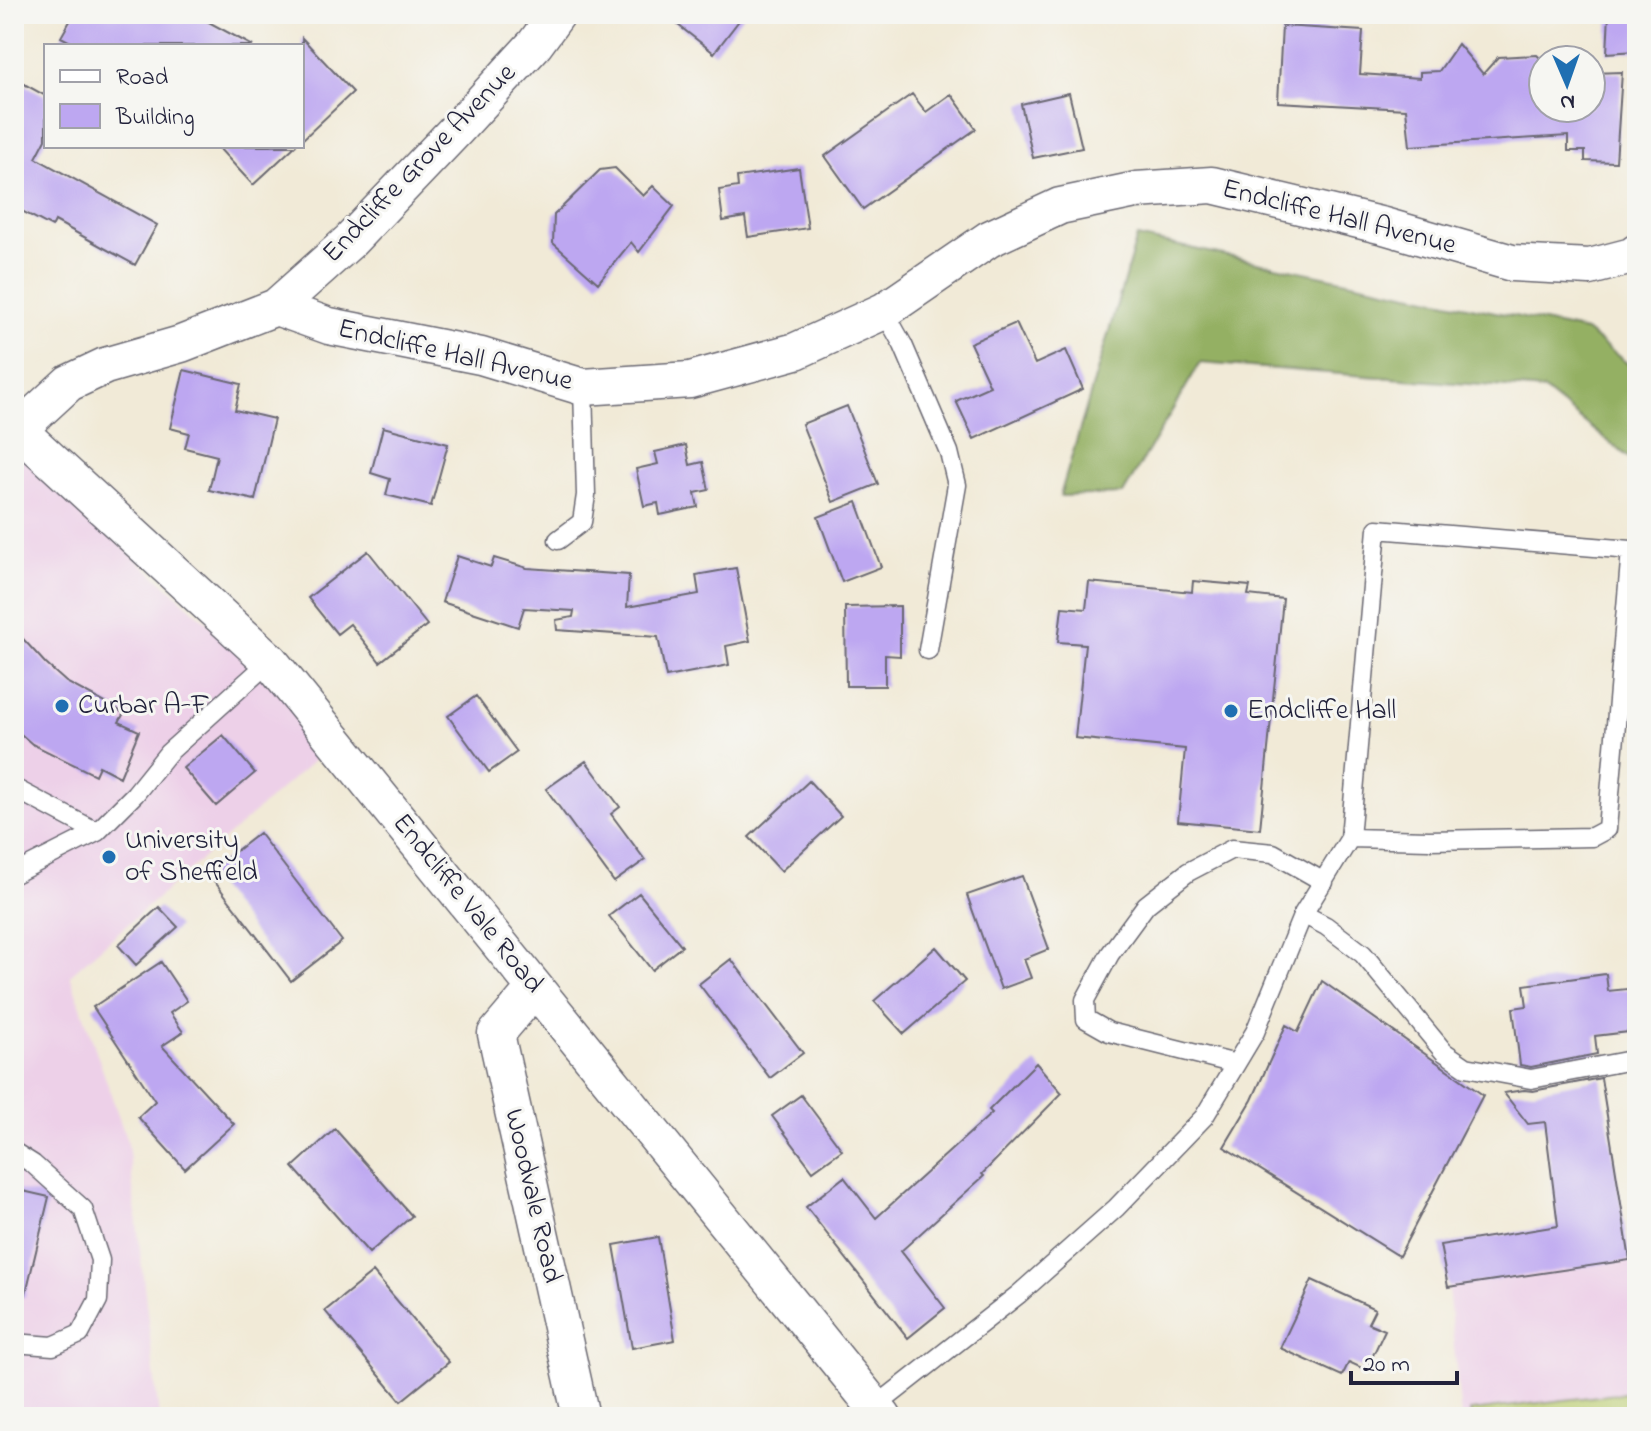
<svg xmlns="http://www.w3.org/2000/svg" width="1651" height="1431" viewBox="0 0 1651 1431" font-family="'Indie Flower',sans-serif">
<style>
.built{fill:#edd0e8}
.green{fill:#bbcd71;stroke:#6e7856;stroke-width:2}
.forest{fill:#94b063;stroke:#5b694f;stroke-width:2}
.building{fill:#bda7f1}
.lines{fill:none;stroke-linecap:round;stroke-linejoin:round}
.service-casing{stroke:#6a6872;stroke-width:21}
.minor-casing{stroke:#6a6872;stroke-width:39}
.service{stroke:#fff;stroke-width:18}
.minor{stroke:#fff;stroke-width:36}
.poi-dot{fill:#1f6fb2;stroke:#f6f6f2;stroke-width:3}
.labels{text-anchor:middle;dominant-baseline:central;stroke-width:6;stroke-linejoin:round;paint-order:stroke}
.street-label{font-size:28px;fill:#22223b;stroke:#f6f6f2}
.poi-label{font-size:28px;fill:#22223b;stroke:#f6f6f2;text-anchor:start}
</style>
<rect width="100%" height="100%" fill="#f6f6f2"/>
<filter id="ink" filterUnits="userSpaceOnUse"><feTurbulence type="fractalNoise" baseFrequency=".0125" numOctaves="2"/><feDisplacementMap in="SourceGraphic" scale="16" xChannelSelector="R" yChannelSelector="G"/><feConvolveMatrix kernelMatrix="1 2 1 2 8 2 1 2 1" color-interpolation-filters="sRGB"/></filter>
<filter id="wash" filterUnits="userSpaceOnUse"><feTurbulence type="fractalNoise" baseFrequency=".006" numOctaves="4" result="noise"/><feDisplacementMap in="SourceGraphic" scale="32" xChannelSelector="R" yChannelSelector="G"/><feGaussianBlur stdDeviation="1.8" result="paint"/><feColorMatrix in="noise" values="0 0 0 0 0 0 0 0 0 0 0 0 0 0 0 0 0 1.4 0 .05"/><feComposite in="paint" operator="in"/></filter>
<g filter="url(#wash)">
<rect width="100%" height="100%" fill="#f1ead7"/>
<path class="built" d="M14,450L338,739L70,975L128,1144L159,1417H14Z
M1637,1259V1417H1461L1448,1287Z"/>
<path class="green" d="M1633,1392L1636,1417H1471L1470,1411Z"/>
<path class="forest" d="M1137,237L1586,331L1637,371V464L1544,390L1200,363L1123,494L1060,496Z"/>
<g id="blocks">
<path class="building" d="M74,14H194L253,46H78L61,37Z
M664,14H744L714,53Z
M1609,14H1637V51L1607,53Z
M1282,26L1363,31L1360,74L1420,78V72L1439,71L1458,44L1483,74L1498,57L1537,55L1543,61V108H1591V73L1622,72L1616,162L1585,161V151H1568V136L1410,146L1406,109L1278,102Z
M302,38L353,92L302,140Z
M24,84L46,96V139L36,158L157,225L135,265L55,221L52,227L14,207V103Z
M1069,93L1082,148L1033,158L1021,104Z
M912,94L926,112L951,94L976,129L863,209L825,156Z
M217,146H295L253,185Z
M615,168L643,196L653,186L674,206L639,252L631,242L598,283L553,243L554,215L600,170Z
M799,168L808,228L748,237L745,217L723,221L719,190L738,187L737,177Z
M1016,323L1035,364L1066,350L1083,389L974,439L956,401L990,386L970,343Z
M184,370L241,384L235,410L274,419L255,500L209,490L217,456L185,448L189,433L170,428Z
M847,406L878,484L833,502L802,424Z
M383,427L448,444L431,506L386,495L390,479L371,473Z
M686,445L690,465L703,462L709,490L695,493L698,507L660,515L658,503L644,506L636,469L658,464L655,452Z
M857,502L881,567L842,582L818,517Z
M368,551L427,625L380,662L350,624L337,634L308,598Z
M457,556L491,567L494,558L527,568L629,575L627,607L699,594L696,575L736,568L750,641L726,646L729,665L666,677L658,637L557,630L556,620L573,617L574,611L524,608L518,627L442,602Z
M1193,581L1250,586L1248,595L1283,599L1260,829L1178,821L1185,749L1075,738L1085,644L1058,642L1062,607L1086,609L1089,582L1192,592Z
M900,606V656L885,655V686H846L845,607Z
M14,629L46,664L66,682L124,713L119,722L139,731L120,777L99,766L95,775L32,744L14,728Z
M476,696L517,752L489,772L448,716Z
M223,735L255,773L216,806L183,768Z
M586,761L620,807L611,814L645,860L614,882L546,789Z
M809,781L841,816L781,871L749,837Z
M259,833L342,941L291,981L208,873Z
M1022,876L1049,949L1024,959L1031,978L1001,989L967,895Z
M639,893L682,946L652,970L609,916Z
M159,907L178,927L136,965L118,945Z
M936,947L965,981L904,1034L874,1001Z
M731,959L803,1053L770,1078L699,984Z
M161,962L187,1001L170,1013L183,1032L162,1046L234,1124L185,1169L138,1117L155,1101L93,1007Z
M1606,974L1608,991L1637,988V1031L1595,1036L1597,1054L1531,1067L1520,1065L1513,1008L1527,1006L1524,985Z
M1322,981L1483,1095L1399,1256L1224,1147L1252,1100L1286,1025L1298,1032Z
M1036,1063L1062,1093L982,1174L984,1176L901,1251L945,1308L908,1338L806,1207L844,1177L876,1218L992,1113L989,1110Z
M1601,1078L1630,1260L1448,1287L1440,1245L1558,1226L1545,1122L1528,1124L1504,1093L1524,1090L1533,1091Z
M801,1095L842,1150L813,1171L772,1116Z
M335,1129L412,1216L369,1253L293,1167Z
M14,1189L49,1197L25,1297L14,1296Z
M658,1237L675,1340L632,1348L614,1245Z
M373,1272L449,1362L401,1401L325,1311Z
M1312,1280L1375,1309L1368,1323L1385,1330L1366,1370L1349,1362L1342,1376L1280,1348Z"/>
</g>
</g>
<g filter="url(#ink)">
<use href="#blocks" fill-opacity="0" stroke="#6a6872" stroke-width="2"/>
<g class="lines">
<defs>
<path id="service" d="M884,311L903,345L949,452L957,485L928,650
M558,540L582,522L586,495L583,387
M14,788L97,832
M14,874L97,832L135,794L168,753L270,661
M1303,914L1326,926L1363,954L1444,1052L1466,1067L1531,1079L1637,1059
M1236,1064L1109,1032L1086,1019L1085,1000L1110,954L1146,905L1188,872L1232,849L1273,853L1324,882
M14,1152L33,1164L83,1209L100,1260L98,1300L80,1334L53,1346L14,1343
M875,1407L1019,1294L1116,1208L1204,1117L1255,1032L1303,914L1350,838L1377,529L1631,550L1607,829L1592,837L1429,840L1350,838"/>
<path id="minor" d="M276,307L350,241L456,130L535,44L557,14
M14,426L270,661L883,1417
M19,429L69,383L105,366L181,344L276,307L329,326L481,356L583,387L690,380L796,351L884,311L989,239L1060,206L1136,190L1212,185L1384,226L1512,263L1590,267L1632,256L1637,252
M535,988L496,1034L581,1417"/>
</defs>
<use href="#service" class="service-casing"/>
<use href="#minor" class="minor-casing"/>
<use href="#service" class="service"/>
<use href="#minor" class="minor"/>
</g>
</g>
<g class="poi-dot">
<circle cx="62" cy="706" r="8"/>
<circle cx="1231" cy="711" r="8"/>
<circle cx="109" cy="857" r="8"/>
</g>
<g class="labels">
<g class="street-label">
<text transform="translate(420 164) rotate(-46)">Endcliffe Grove Avenue</text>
<text transform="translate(1339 218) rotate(14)">Endcliffe Hall Avenue</text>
<text transform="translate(455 356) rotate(13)">Endcliffe Hall Avenue</text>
<text transform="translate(467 904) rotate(51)">Endcliffe Vale Road</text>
<text transform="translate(532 1196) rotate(77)">Woodvale Road</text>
</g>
<g class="poi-label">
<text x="78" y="706">Curbar A-F</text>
<text x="1247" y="711">Endcliffe Hall</text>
<text x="125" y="841">University<tspan x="125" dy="32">of Sheffield</tspan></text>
</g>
</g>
<rect width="1651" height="1431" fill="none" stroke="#f6f6f2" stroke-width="48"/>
<rect x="44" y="44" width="260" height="104" fill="#f6f6f2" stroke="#a1a1a9" stroke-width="2"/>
<rect x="60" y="70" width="40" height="12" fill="#ffffff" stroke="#a1a1a9" stroke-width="2"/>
<text x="116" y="84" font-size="24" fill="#22223b">Road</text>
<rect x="60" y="104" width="40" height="24" fill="#bda7f1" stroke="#a1a1a9" stroke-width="2"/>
<text x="116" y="124" font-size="24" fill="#22223b">Building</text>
<g transform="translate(1567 84) rotate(178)"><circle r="38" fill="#f6f6f2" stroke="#a1a1a9" stroke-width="2"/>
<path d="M0-6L14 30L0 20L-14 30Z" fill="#1f6fb2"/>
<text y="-12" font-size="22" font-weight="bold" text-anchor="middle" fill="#22223b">N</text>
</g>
<path d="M1351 1371v12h106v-12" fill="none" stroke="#22223b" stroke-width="4"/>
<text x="1363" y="1371" font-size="24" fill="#22223b" stroke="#f6f6f2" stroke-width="6" paint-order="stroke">20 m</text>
</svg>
